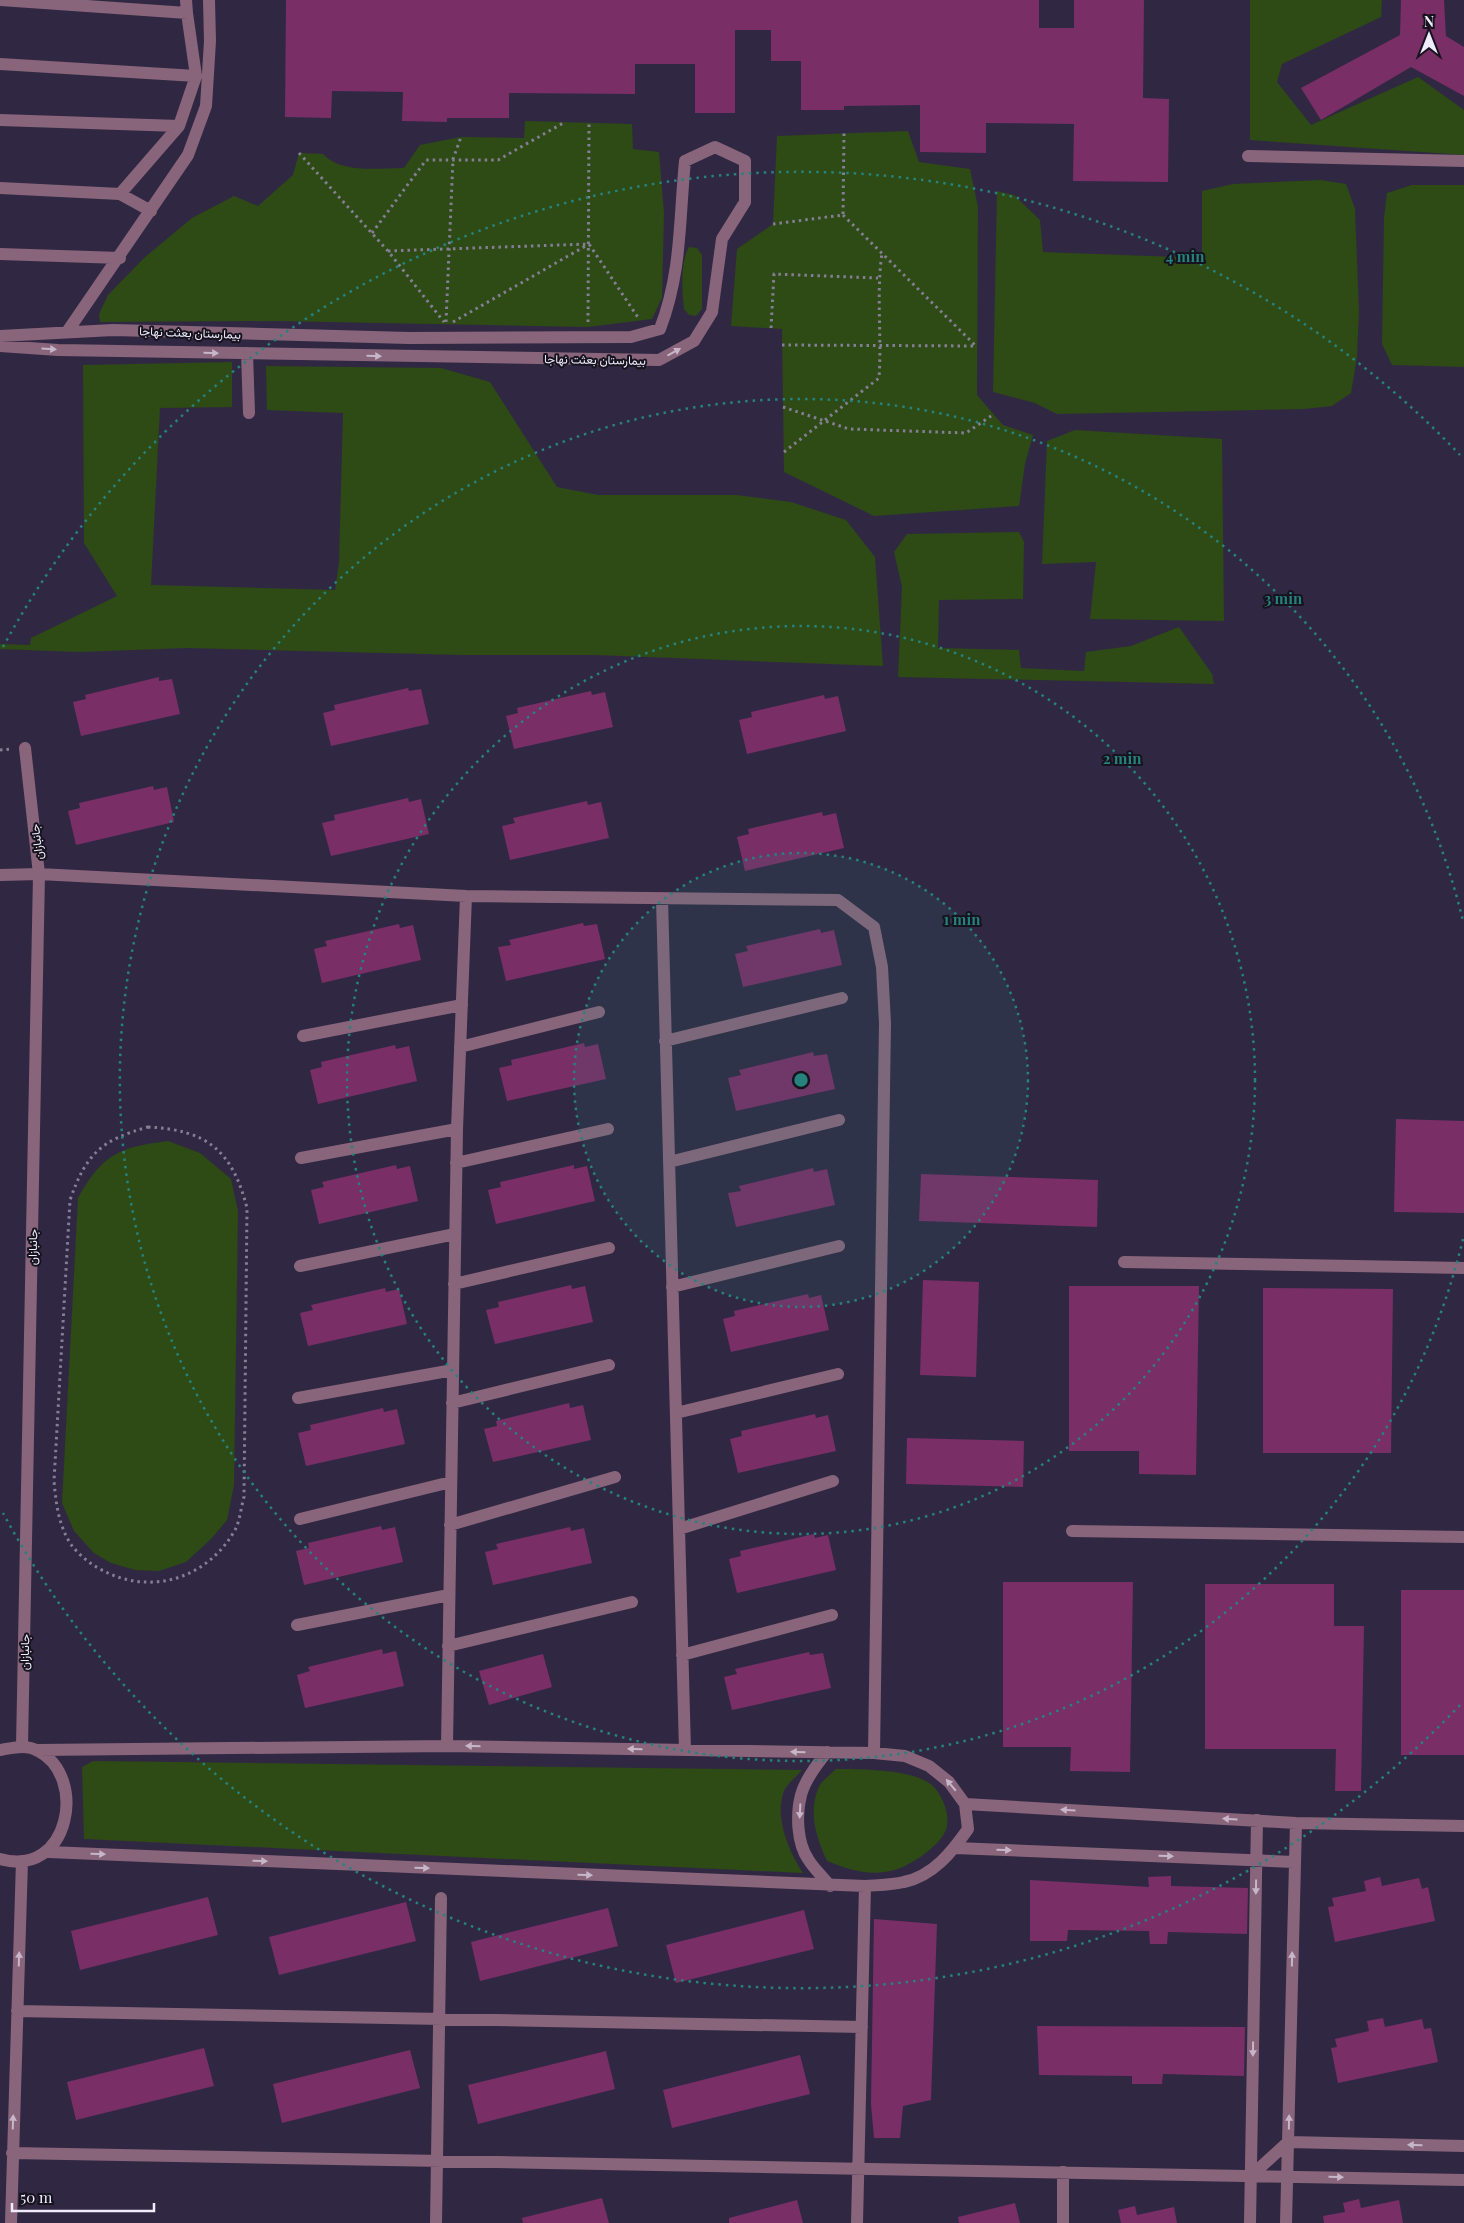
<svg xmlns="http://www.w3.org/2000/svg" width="1464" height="2223" viewBox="0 0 1464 2223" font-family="'Playfair Display',Vazirmatn,serif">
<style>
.green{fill:#2e4a15}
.building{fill:#792e66}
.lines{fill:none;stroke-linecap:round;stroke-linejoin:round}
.path{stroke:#857f95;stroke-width:3;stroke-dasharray:2.5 4;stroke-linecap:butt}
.minor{stroke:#89657b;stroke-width:12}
.oneway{fill:#c7b6c9}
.ring{fill:none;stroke:#26827c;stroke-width:2.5;stroke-dasharray:2.5 5}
.labels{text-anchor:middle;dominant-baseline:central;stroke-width:4;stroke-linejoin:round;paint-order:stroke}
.street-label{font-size:12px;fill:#f0ecfd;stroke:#16131f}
.centre{fill:#26827c;stroke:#16131f;stroke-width:2.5}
.ring-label{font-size:15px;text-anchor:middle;font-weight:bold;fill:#26827c;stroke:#16131f;stroke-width:4;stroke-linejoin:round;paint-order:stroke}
</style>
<rect width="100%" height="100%" fill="#302843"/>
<path class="green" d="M1250,0H1382L1381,17L1282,64L1277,82L1311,125L1418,77L1464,110V155L1250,140Z
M525,121L632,124L633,149L659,152L664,213L662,298L652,319L588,327L276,321L100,322L99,314L108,295L144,258L192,218L234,196L258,206L293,175L299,153L323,154C342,174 378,168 404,168L420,145L461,137L524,138Z
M908,131L919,162L970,169L978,207L977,395L1003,425L1033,435L1025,464L1019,506L874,516L784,472L782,329L731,326L737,249L773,224L777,136Z
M1321,180L1346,184L1355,209L1359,312L1357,357L1351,393L1332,406L1304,409L1057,414L1035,403L993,392L997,191L1014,195L1040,220L1043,252L1202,258V191L1233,184Z
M1412,185H1464V367L1392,365L1382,344L1384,218L1387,193Z
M689,247L697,248L702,255V309L696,316L689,315L684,309C682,291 680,263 689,247Z
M232,362V407L160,408L151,585L335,590L339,563L343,413L267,410L266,366L441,368L490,382L557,487L598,495H736L791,502L846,520L875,557L883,666L595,655H463L187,648L79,652L0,649V644L30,645L31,638L117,596L84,543L83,365Z
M1075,430L1222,439L1224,621L1090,619L1096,562L1042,564L1047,441Z
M1019,532L1024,542L1023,599L939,600L938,648L1019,650L1021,668L1084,671L1086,652L1131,646L1179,627L1212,674L1214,684L898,677L902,587L894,552L907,534Z
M168,1141L200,1153L231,1179L238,1211L234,1485L227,1520L211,1539L186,1562L159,1571L135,1570L111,1563L94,1553L74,1531L62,1503L78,1198C102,1154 120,1147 168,1141Z
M93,1761L802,1770C797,1776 787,1784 784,1791C774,1817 789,1852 803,1873L84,1839L82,1767Z
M836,1769C860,1769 915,1769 933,1786C943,1796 952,1818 945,1832C937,1848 908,1868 890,1871C868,1876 847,1869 827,1861C817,1839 808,1814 818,1789C820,1782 831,1774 836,1769Z"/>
<path class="building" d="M286,0H1039V28H1074V0H1144L1143,98L1169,99L1168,182L1073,181L1074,124L986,123V153L920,152V105L844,106V110H801V61H771V30H735V113H695V64H635V94L509,93V118H447V122L402,121L403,92L332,91L331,118L285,117Z
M1401,0H1444L1446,36L1464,47V96L1411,67L1321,120L1301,88L1400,35Z
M159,677V681L172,679L180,714L81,736L73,702L86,699L85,695Z
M408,688L409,691L421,689L429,724L331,746L323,713L335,710L334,705Z
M591,691L592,695L605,692L613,727L514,749L506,716L518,713L517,708Z
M824,695L825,699L838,696L846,731L747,754L739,720L752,717L751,712Z
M153,786L154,790L167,787L174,822L76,845L68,811L80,808L79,803Z
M408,798L409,802L421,799L429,834L331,856L322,823L335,820L334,815Z
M587,801L588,805L601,802L609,838L510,860L502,826L515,823L513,818Z
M822,812L823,816L836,813L844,848L745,871L737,837L749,834L748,829Z
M583,923L584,926L597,924L605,959L506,981L498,947L511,945L509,940Z
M399,924L400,928L413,925L421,960L322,983L314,949L327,946L325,941Z
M820,929L821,933L834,930L842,965L743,987L735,954L748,951L746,946Z
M584,1043L585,1047L598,1044L606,1079L507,1101L499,1068L512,1065L511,1060Z
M395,1045L396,1049L409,1046L417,1081L318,1104L310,1070L322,1067L321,1062Z
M813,1052L814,1056L827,1054L835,1089L736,1111L728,1078L741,1075L739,1070Z
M1396,1119L1464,1121V1213L1394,1212Z
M396,1165L397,1169L410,1166L418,1201L319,1224L311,1190L324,1187L322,1182Z
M574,1165V1169L587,1166L595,1201L496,1224L488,1190L501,1187L500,1182Z
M813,1168L814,1172L827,1169L835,1205L736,1227L728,1193L741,1191L739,1186Z
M921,1174L1098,1180L1097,1227L919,1221Z
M923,1280L979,1282L976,1377L920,1375Z
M571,1285L572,1289L585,1286L593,1322L495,1344L486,1310L499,1307L498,1302Z
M1069,1286H1199L1196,1475L1139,1474V1451H1069Z
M385,1288L386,1292L399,1289L407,1324L308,1346L300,1313L313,1310L311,1305Z
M1263,1288L1393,1289L1391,1453H1263Z
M808,1294L809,1298L821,1295L829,1330L731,1352L723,1319L735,1316L734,1311Z
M569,1403L570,1408L583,1405L591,1440L493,1462L484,1429L497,1426L496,1421Z
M383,1408L384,1412L397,1409L405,1444L306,1466L298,1433L311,1430L310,1425Z
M815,1414L816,1418L828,1415L836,1451L738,1473L730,1439L742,1436L741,1431Z
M907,1438L1024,1441L1023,1487L906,1484Z
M381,1526L382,1530L395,1527L403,1562L304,1585L296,1551L309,1548L308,1543Z
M570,1527L571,1531L584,1528L592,1563L493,1585L485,1552L498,1549L496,1544Z
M814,1534L815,1538L828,1535L836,1570L737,1593L729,1559L741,1556L740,1551Z
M1003,1582H1133L1130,1772L1070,1771L1071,1747H1003Z
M1205,1584H1334V1626H1364L1361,1791H1335L1336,1749H1205Z
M1401,1590H1464V1755H1401Z
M382,1649L383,1654L396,1651L404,1686L305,1708L297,1675L310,1671L308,1667Z
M809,1652L810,1655L823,1653L831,1688L732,1710L724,1677L737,1674L735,1669Z
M543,1654L552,1687L489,1705L479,1671Z
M1171,1876V1886L1248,1888L1247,1934L1168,1932L1167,1944H1150L1149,1931L1068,1930L1067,1941H1030V1880L1149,1887L1148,1877Z
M1380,1877L1382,1886L1419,1878L1422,1889L1428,1887L1435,1921L1335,1942L1328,1907L1334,1906L1332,1898L1366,1891L1364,1881Z
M208,1897L218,1935L80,1970L71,1931Z
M406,1902L416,1941L279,1975L269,1937Z
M608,1908L618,1946L480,1981L471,1942Z
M804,1910L814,1949L676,1983L666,1945Z
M874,1919L937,1924L931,2100L903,2106L900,2138H874L871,2104Z
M1383,2018L1385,2027L1422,2019L1424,2029L1431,2028L1438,2062L1338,2083L1331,2048L1337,2047L1335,2039L1369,2031L1367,2021Z
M1037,2026L1245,2027L1244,2076L1163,2074L1162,2084H1132V2076L1039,2075Z
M204,2048L214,2086L76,2120L67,2082Z
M410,2050L420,2088L282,2123L273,2084Z
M606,2051L615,2089L478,2124L468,2085Z
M800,2055L810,2094L672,2128L663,2090Z
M602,2198L609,2223H523L522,2218Z
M1359,2199L1361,2208L1399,2200L1403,2223H1324L1323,2216L1345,2212L1343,2203Z
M797,2200L803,2223H729V2218Z
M1015,2203L1020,2223H959L958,2217Z
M1135,2206L1137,2215L1174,2207L1177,2223H1121L1118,2210Z"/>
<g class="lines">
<path class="path" d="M299,153L388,251L444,322
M843,215L975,345
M773,224L843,215L844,133
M372,233L426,160H498L565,122
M388,251L589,244L639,319
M446,322L453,159L461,137
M453,322L589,244
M588,322L589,123
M771,328L774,274L878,278
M782,345L976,346
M783,407L849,429L966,433L994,414
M784,452L879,378C882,336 876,295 882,253
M0,750L12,749
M148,1127C207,1130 232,1150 247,1208L244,1497C241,1507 240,1521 235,1530C209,1576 156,1595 108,1573C94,1567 79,1556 70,1543C58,1523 56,1503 54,1481L70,1200C86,1154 101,1140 148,1127Z"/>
<path class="minor" d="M1,0L187,13L186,0
M187,13L196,76
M0,64L196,76L179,126L0,120
M1248,156L1464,161
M0,188L120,194L151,211
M120,194L179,126
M0,254L120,258
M67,332L188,155L206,106L210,41L209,0
M0,336L113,330L409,338L631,337L660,329C682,271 679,221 685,161L715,147L745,161V202L722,239L712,312L694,341L659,360L58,350L0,346
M247,353L249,413
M0,875L39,874L466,896L838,900L874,927L882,967L885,1023L874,1753
M662,899L685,1750
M303,1036L462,1005
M665,1041L842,998
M460,1047L599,1012
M301,1158L457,1129
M669,1162L839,1120
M456,1163L608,1129
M1124,1262L1464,1268
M300,1266L455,1234
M454,1284L609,1248
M672,1287L839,1246
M298,1398L453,1370
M452,1403L609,1365
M676,1413L838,1374
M300,1519L451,1482
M450,1525L615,1477
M679,1529L833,1481
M1072,1531L1464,1537
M297,1625L449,1595
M448,1646L632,1602
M682,1655L832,1615
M22,1746L39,874L25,748
M447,1746L457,1129L466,896
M0,1750C13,1748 26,1744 38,1751C88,1776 70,1879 0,1859
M38,1750L447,1746L874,1753L905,1756L929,1766L949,1782L965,1804L968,1829C952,1852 933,1876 904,1882C892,1885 878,1885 865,1886L49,1852
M827,1752C817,1764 805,1780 801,1795C796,1814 797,1843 808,1859C814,1869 823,1877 830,1886
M965,1804L1296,1823L1464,1826
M955,1848L1294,1862
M17,2011L862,2027
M12,2153L1464,2180
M1063,2172V2223
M1251,2176L1288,2142L1464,2146
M11,2223L22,1861
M436,2223L441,1898
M857,2223L865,1886
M1250,2223L1257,1820
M1286,2223L1296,1823"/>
</g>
<defs><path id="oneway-solid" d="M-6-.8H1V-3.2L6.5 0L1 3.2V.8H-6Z" transform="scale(1.25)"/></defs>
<g class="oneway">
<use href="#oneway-solid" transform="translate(49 349) rotate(3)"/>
<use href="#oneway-solid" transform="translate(674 352) rotate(-29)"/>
<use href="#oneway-solid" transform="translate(211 353) rotate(1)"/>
<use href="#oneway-solid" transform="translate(374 356) rotate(1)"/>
<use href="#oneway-solid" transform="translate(473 1746) rotate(-179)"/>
<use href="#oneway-solid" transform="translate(635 1749) rotate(-179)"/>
<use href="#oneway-solid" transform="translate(798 1752) rotate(-179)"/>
<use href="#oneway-solid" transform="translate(951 1785) rotate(-130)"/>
<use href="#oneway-solid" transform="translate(1068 1810) rotate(-177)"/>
<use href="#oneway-solid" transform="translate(800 1811) rotate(93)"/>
<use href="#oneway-solid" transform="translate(1230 1819) rotate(-177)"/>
<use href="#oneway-solid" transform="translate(1004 1850) rotate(2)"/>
<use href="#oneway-solid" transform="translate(98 1854) rotate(2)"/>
<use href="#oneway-solid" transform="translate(1166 1856) rotate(2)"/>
<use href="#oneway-solid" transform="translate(260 1861) rotate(2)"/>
<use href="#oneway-solid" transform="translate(422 1868) rotate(2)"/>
<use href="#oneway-solid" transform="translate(585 1875) rotate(2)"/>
<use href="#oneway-solid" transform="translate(1256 1887) rotate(91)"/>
<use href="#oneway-solid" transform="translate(19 1959) rotate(-88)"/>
<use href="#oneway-solid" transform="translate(1292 1959) rotate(-89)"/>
<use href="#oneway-solid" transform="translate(1253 2049) rotate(91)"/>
<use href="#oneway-solid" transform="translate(13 2122) rotate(-88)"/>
<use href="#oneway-solid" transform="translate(1289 2122) rotate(-89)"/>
<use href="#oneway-solid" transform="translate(1415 2145) rotate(-179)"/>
<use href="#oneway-solid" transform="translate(1336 2177) rotate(1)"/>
</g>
<circle cx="801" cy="1080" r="227" fill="#26827c" fill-opacity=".12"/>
<g class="ring">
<circle cx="801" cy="1080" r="227"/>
<circle cx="801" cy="1080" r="454"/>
<path d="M1463 1239A681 681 0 1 1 1463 921"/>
<path d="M1460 1705A908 908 0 0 1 3 1513M3 647A908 908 0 0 1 1460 455"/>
</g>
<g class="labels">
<g class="street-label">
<text transform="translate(190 332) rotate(2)">بیمارستان بعثت نهاجا</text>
<text transform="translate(595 359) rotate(1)">بیمارستان بعثت نهاجا</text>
<text transform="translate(36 842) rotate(-97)">جانبازان</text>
<text transform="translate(32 1247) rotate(-89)">جانبازان</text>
<text transform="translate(24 1652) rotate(-89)">جانبازان</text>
</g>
</g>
<circle cx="801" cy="1080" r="8" class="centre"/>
<g class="ring-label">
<text x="1185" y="262">4 min</text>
<text x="1283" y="604">3 min</text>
<text x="1122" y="764">2 min</text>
<text x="962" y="925">1 min</text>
</g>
<g transform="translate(1429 35)" stroke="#16131f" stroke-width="4" paint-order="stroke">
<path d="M0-4L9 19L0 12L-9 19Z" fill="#f0ecfd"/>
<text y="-8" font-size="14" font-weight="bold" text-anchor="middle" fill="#f0ecfd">N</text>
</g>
<path d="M12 2203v8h142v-8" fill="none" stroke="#f0ecfd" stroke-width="2.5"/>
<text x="20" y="2203" font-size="15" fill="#f0ecfd" stroke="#16131f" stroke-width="4" paint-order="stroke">50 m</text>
</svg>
